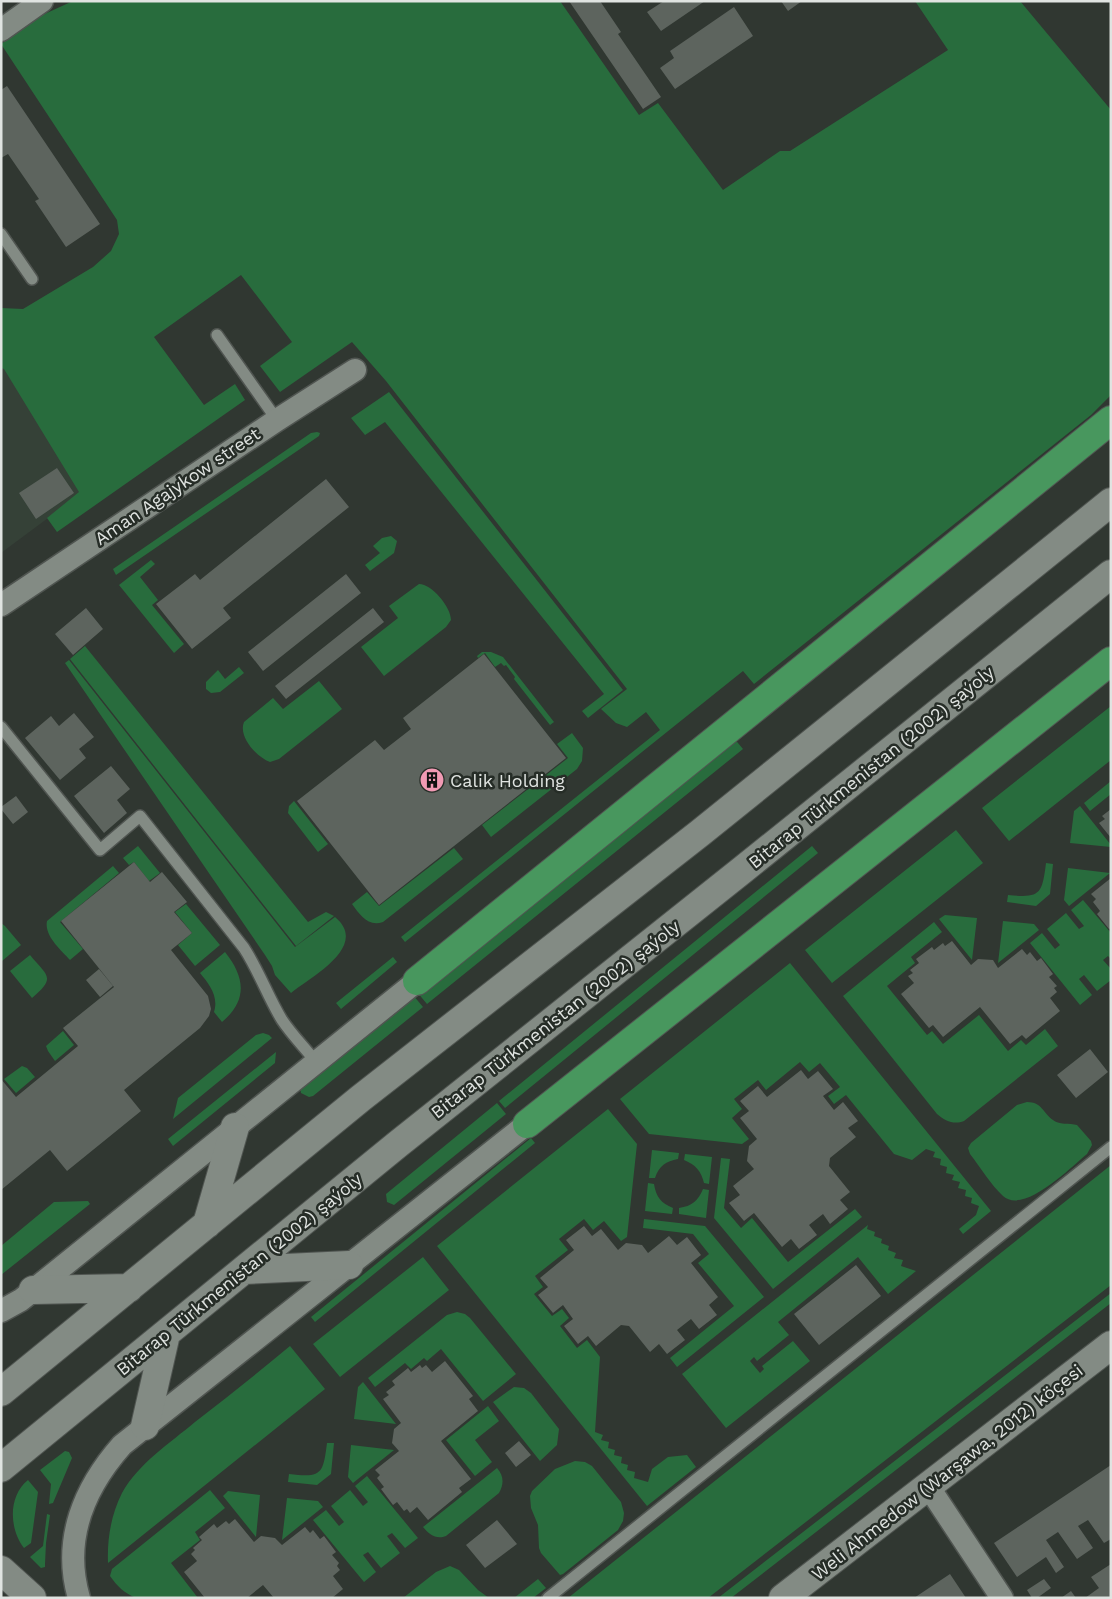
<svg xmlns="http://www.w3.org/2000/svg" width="1112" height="1599" viewBox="0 0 1112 1599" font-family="'Work Sans',sans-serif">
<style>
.built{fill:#354137}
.green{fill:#286c3d}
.building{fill:#5d645e}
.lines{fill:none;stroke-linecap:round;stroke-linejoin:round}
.lane-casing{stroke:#505551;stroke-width:14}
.street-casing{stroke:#505551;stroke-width:25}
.secondary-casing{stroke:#505551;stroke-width:30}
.highway-casing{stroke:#505551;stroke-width:30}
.lane{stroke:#838b84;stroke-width:11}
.street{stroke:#838b84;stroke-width:22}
.secondary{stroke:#838b84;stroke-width:28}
.highway{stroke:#48975e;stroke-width:28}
.labels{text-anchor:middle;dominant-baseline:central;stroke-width:5;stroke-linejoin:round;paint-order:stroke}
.street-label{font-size:18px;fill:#e0e4e1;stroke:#262d27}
.poi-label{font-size:18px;fill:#e0e4e1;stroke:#262d27;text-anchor:start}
</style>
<rect width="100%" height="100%" fill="#303731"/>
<path class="built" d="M1,366L5,368L83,492L1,553Z"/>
<path class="green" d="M73,1H560L639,115L658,103L723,190L780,151H790L948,50L915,1H1020L1111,110V395L1091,415L754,684L743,671L405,942L401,937L660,730L646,712L627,727L616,723L601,709L627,689L386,381L352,342L280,392L260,366L292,342L241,275L154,337L204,405L235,384L245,400L57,532L47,518L79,492L4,369L1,368V308L23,309L93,267L111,251L119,234L117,220L1,44L38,17Z
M389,392L623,690L588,718L582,711L604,694L385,422L365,435L351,418Z
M317,432L320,433L319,436L116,575L113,569L311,433Z
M391,536L397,541L394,553L370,571L365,565L380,553L373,546L382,538Z
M151,560L155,564L140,577L158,600L152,605L184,644L174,653L119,585Z
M419,584C432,584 451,607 451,620L446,627L384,676L361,647L398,618L389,606Z
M85,646L308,922L326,912L334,916L296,946L70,659Z
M482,652H491L503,657L554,722L550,725L514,679L515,677L506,665L504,666L501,663L495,667L485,653L478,658L477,656Z
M69,660L295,947L335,917C370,946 311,977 291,993L275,975L272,966L265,955L65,663Z
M239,667L244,673L220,692L211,693L206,689V682L218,670L225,679Z
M319,681L342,709L279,759L270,762C256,757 238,736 244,722L273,698L283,709Z
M1111,706V760L1009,841L982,808Z
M572,733L583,748L582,761L577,769L491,837L482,825L568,758L557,744Z
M733,737L743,749L427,1004L417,992Z
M1111,781V794L1090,811L1084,803Z
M294,801L328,844L318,852L288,813L289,806Z
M1080,806L1111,845V847L1070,843L1074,811Z
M956,830L983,863L832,983L805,950Z
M138,846L160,873L149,881L134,862L129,865L123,858Z
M812,846L818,853L505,1108L499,1101Z
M454,848L463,859L383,922C368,927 360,915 352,904L367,892L379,906Z
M1046,863L1053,864L1050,894L1036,906L1007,902L1008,895C1040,898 1042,895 1046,863Z
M113,866L119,873L60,922L83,949L70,960C61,950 44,936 47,921Z
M1068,868L1110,873L1069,906L1064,900Z
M1083,900L1111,933V959L1108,956L1103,960L1111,969V980L1097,991L1084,975L1079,979L1092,995L1080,1005L1030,943L1042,933L1055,949L1060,945L1047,929L1066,913L1079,929L1084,926L1071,910Z
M186,904L220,945L195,966L178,945L192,933L175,912Z
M945,915L977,918L972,960L939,919Z
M1003,921L1034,924L1039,930L998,963Z
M934,922L942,932L911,957L915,963L887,986L927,1035L932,1031L943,1044L979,1015L1008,1051L1021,1040L1026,1045L1045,1029L1058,1046L964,1121C954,1125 945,1121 937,1114L843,996Z
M1,923L5,926L21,945L2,961Z
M225,952C245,977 248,1000 222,1022L214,1012C219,996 209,984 200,973Z
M30,955C47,976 57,977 32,998L10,971Z
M393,957L397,962L341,1009L336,1003Z
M790,963L991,1211L963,1234L959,1229L976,1215L979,1206L971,1203L972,1198L965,1196L966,1190L958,1188L960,1182L952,1180L954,1175L946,1173L947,1167L940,1165L941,1159L933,1157L935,1152L926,1149L912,1160L894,1154L846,1095L834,1104L828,1096L840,1087L820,1063L809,1072L800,1062L766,1090L758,1080L734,1099L742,1109L732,1118L749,1139L742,1144L649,1134L620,1099Z
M413,995L423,1007L313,1096L309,1097L301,1093L300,1088Z
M63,1031L74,1045L55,1061L48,1051L46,1046Z
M263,1033L269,1035L272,1038L173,1119L178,1098L256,1035Z
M276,1052L275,1063L173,1146L168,1139Z
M22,1066L27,1068L35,1077L16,1093L4,1079Z
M1027,1102C1042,1102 1043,1113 1053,1120C1058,1125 1070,1123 1077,1125L1091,1141L1092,1145L1087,1154C1071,1167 1024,1215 1003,1196C991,1185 980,1167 970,1154L968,1148L971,1143L1017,1105Z
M497,1103L506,1114L394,1205L387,1202L386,1194Z
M608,1109L637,1144L627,1237L621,1241L604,1221L593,1230L584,1219L559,1239L568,1250L535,1276L543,1287L534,1294L552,1316L562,1309L569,1318L560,1326L577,1348L587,1340L600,1357L595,1432L603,1435L601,1440L609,1442L608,1448L615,1450L614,1455L622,1457L621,1463L628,1465L627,1470L635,1472L634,1478L648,1482L652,1469L668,1457L687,1455L696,1467L647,1506L437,1246Z
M531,1138L535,1143L315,1322L311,1317Z
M652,1150L679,1153L678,1159C666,1161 659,1166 655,1178H649Z
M685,1154L712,1157L709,1184L704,1183C701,1171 696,1165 684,1160Z
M721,1158L730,1159L724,1208L741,1228L752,1218L788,1262L855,1209L862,1217L773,1289L714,1218Z
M1111,1165V1285L708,1598H568Z
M648,1183L654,1184C656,1197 661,1203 673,1208L672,1214L645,1211Z
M703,1189L709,1190L706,1218L679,1214V1208C692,1206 698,1201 703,1189Z
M88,1201L90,1204L1,1275V1246L54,1202Z
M644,1219L705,1226L764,1297L677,1367L670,1358L734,1306L698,1263L709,1254L693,1234L643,1228Z
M868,1225L867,1229L875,1232L874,1236L882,1239L881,1243L889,1246L888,1250L896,1253L894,1258L903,1260L901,1266L916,1271L888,1294L858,1257L778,1322L789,1335L757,1361L754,1357L750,1361L760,1373L764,1369L762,1366L793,1341L810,1361L726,1428L682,1374Z
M423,1257L449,1290L340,1377L313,1344Z
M1111,1293V1303L731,1598H718Z
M457,1312L465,1314L470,1318L516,1374L483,1401L441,1349L427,1361L424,1358L411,1369L405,1363L375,1387L368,1378L447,1315Z
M290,1346L325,1389L108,1563C107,1539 111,1515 122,1493C138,1464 170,1443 195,1422C227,1397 259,1372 290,1346Z
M363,1382L396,1424L354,1419L358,1387Z
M514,1387L524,1388L531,1393L559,1429L557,1445L540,1461L493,1402Z
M488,1406L499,1421L475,1440L492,1462L475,1476L446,1440Z
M327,1443H334L331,1474L317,1485L288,1482L289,1474C322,1478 323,1474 327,1443Z
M351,1445L394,1450L353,1483L348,1477Z
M65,1451L69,1452L72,1458L53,1503L49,1504L51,1484L40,1470Z
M575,1461L585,1462L592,1466L621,1502L624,1513L623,1521L618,1530L563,1574L560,1575L541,1553L539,1548L538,1525L531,1508L530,1496L532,1491L555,1469Z
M497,1468C504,1476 504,1484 499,1493L446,1536C436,1540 429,1534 423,1527Z
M367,1476L418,1538L405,1548L392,1533L387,1536L400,1553L381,1568L368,1552L363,1555L376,1572L364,1582L313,1520L326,1510L339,1526L344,1522L331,1506L350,1490L363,1506L368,1502L355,1486Z
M28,1480L38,1492L31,1543L24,1548C9,1529 8,1496 28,1480Z
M210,1490L225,1508L195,1532L200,1540L171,1563L198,1598H136C124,1593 117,1586 110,1576L112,1569Z
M228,1491L260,1495L256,1537L223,1496Z
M287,1498L318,1501L323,1507L282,1540Z
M47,1514L50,1515L46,1543L45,1564V1567L41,1568L30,1557L43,1546Z
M450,1566L459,1570L478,1590L489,1598H403L436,1572Z
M538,1579L546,1588L533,1598H514Z"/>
<path class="building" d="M569,1H600L621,32L618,34L661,97L643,109Z
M664,1H705L661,31L647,12Z
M781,1H802L788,11Z
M734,7L753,36L675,89L660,68L674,58L670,51Z
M7,86L100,224L66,247L35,201L39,199L8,154L1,158V90Z
M57,468L74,493L36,519L19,493Z
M326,479L349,507L223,608L231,618L192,649L156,604L195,574L200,580Z
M346,574L361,593L263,671L248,652Z
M86,608L103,629L73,655L55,634Z
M373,608L384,622L286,699L275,686Z
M484,654L566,758L379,905L297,801L375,740L384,750L411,729L403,718Z
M74,713L94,737L79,749L86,758L60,780L25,738L51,716L59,726Z
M111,766L130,789L117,800L127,813L104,833L74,796Z
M16,796L28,812L13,824L1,809V807Z
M1111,809V838L1099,823L1105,819L1102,816Z
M134,862L150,882L162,872L187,902L174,912L192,933L171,950L208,996L211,1009L209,1016L200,1028L124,1090L141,1111L67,1171L50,1150L1,1190V1079L16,1097L78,1046L63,1028L114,987L61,921Z
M1111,878V928L1109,929L1097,914L1100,911L1093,902L1096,899L1091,894Z
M952,941L971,965L978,959L993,960L998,968L1022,949L1027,955L1030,952L1037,961L1041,958L1053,974L1049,977L1057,986L1054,988L1057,992L1050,998L1060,1011L1026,1039L1022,1035L1010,1044L980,1007L943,1037L933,1025L929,1028L901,994L914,983L908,976L913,973L910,970L919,963L916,959L932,947L934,950L943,943L945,946Z
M99,969L113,986L100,997L86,980Z
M1090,1049L1108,1072L1076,1098L1057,1075Z
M801,1070L808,1079L818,1071L833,1089L823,1096L834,1110L843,1102L858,1121L848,1128L856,1137L830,1158L829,1166L850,1192L840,1200L848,1209L830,1224L823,1214L809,1225L817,1235L799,1249L791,1239L782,1247L754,1213L744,1221L729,1203L740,1195L733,1186L754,1169L747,1161L749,1146L757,1139L740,1118L749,1111L740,1101L758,1086L767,1097Z
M584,1226L592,1236L601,1229L618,1250L626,1243L642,1245L648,1253L669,1236L677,1245L687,1237L701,1255L691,1263L718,1297L709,1305L717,1315L699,1329L691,1319L677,1330L685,1340L667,1354L659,1344L650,1352L629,1326L621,1325L596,1346L588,1336L578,1344L564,1326L573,1319L563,1305L553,1313L538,1295L548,1287L540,1278L574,1250L566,1240Z
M856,1265L881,1296L819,1345L794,1314Z
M445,1361L473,1396L469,1399L478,1411L441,1441L471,1479L459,1488L462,1492L428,1520L417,1507L410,1513L407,1509L404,1511L397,1502L393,1505L381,1489L384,1487L377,1478L380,1475L375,1470L399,1451L392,1443L394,1429L401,1423L383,1399L389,1395L386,1392L395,1385L392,1381L408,1368L411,1372L420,1365L422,1368L426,1365L432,1372Z
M519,1441L531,1455L516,1467L505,1453Z
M1111,1465V1539L1104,1543L1088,1520L1078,1526L1093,1548L1077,1559L1058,1532L1046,1540L1064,1567L1056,1573L1046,1557L1017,1577L994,1543Z
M235,1519L254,1542L261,1536L275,1538L282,1545L305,1527L310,1533L313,1530L320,1539L324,1536L336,1552L332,1555L339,1563L337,1566L340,1570L333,1576L343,1589L332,1598H274L263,1585L247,1598H205L184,1572L197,1561L191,1554L195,1550L193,1548L202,1540L199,1537L214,1524L217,1528L226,1521L229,1524Z
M497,1520L517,1544L485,1568L466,1545Z
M1111,1564V1598H1085L1099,1588L1091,1577Z
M950,1574L966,1598H914Z
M1044,1579L1051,1588L1037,1598H1032L1027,1590Z
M1071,1591L1076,1598H1061Z"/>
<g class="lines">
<defs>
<path id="lane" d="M1,234L32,279
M217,335L277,420
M1,727L100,850L140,816L244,948C259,971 268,997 282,1020C292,1035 305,1048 316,1062
M548,1598L1111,1147"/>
<path id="street" d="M1,30L42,1
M1,605L277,420L355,370
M1,1311L21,1300L417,981
M928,1486L1002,1598
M79,1598C62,1540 84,1488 122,1445L527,1124"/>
<path id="secondary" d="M207,1224L235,1127
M244,1270L349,1265
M33,1290L129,1288
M1,1392L361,1098L700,833L1111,502
M145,1426L166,1334
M1,1468L398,1144L741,871L1111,574
M1,1570L32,1598
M783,1598L1111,1345"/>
<path id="highway" d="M417,981L1111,420
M527,1124L1111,661"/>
</defs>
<use href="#lane" class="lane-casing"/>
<use href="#street" class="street-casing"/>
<use href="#secondary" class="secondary-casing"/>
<use href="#highway" class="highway-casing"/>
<use href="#lane" class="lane"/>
<use href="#street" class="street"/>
<use href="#secondary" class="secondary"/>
<use href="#highway" class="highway"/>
</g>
<defs>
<symbol id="building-disc" viewBox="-11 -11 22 22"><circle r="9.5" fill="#f19ab4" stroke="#262d27"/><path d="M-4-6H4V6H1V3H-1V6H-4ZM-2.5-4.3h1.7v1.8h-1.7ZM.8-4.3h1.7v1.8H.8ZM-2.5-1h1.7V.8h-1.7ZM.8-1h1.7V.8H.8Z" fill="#111"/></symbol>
</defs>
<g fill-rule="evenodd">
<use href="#building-disc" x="418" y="766" width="28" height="28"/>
</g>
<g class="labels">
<g class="street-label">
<text transform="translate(177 486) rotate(-34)">Aman Agajykow street</text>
<text transform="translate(871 767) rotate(-39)">Bitarap Türkmenistan (2002) şaýoly</text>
<text transform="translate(555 1019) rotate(-38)">Bitarap Türkmenistan (2002) şaýoly</text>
<text transform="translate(239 1274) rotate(-39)">Bitarap Türkmenistan (2002) şaýoly</text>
<text transform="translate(947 1472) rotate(-38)">Weli Ahmedow (Warşawa, 2012) köçesi</text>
</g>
<g class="poi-label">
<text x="450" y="780">Calik Holding</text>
</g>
</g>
<rect width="1112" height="1599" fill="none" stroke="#e0e4e1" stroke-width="5"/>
</svg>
